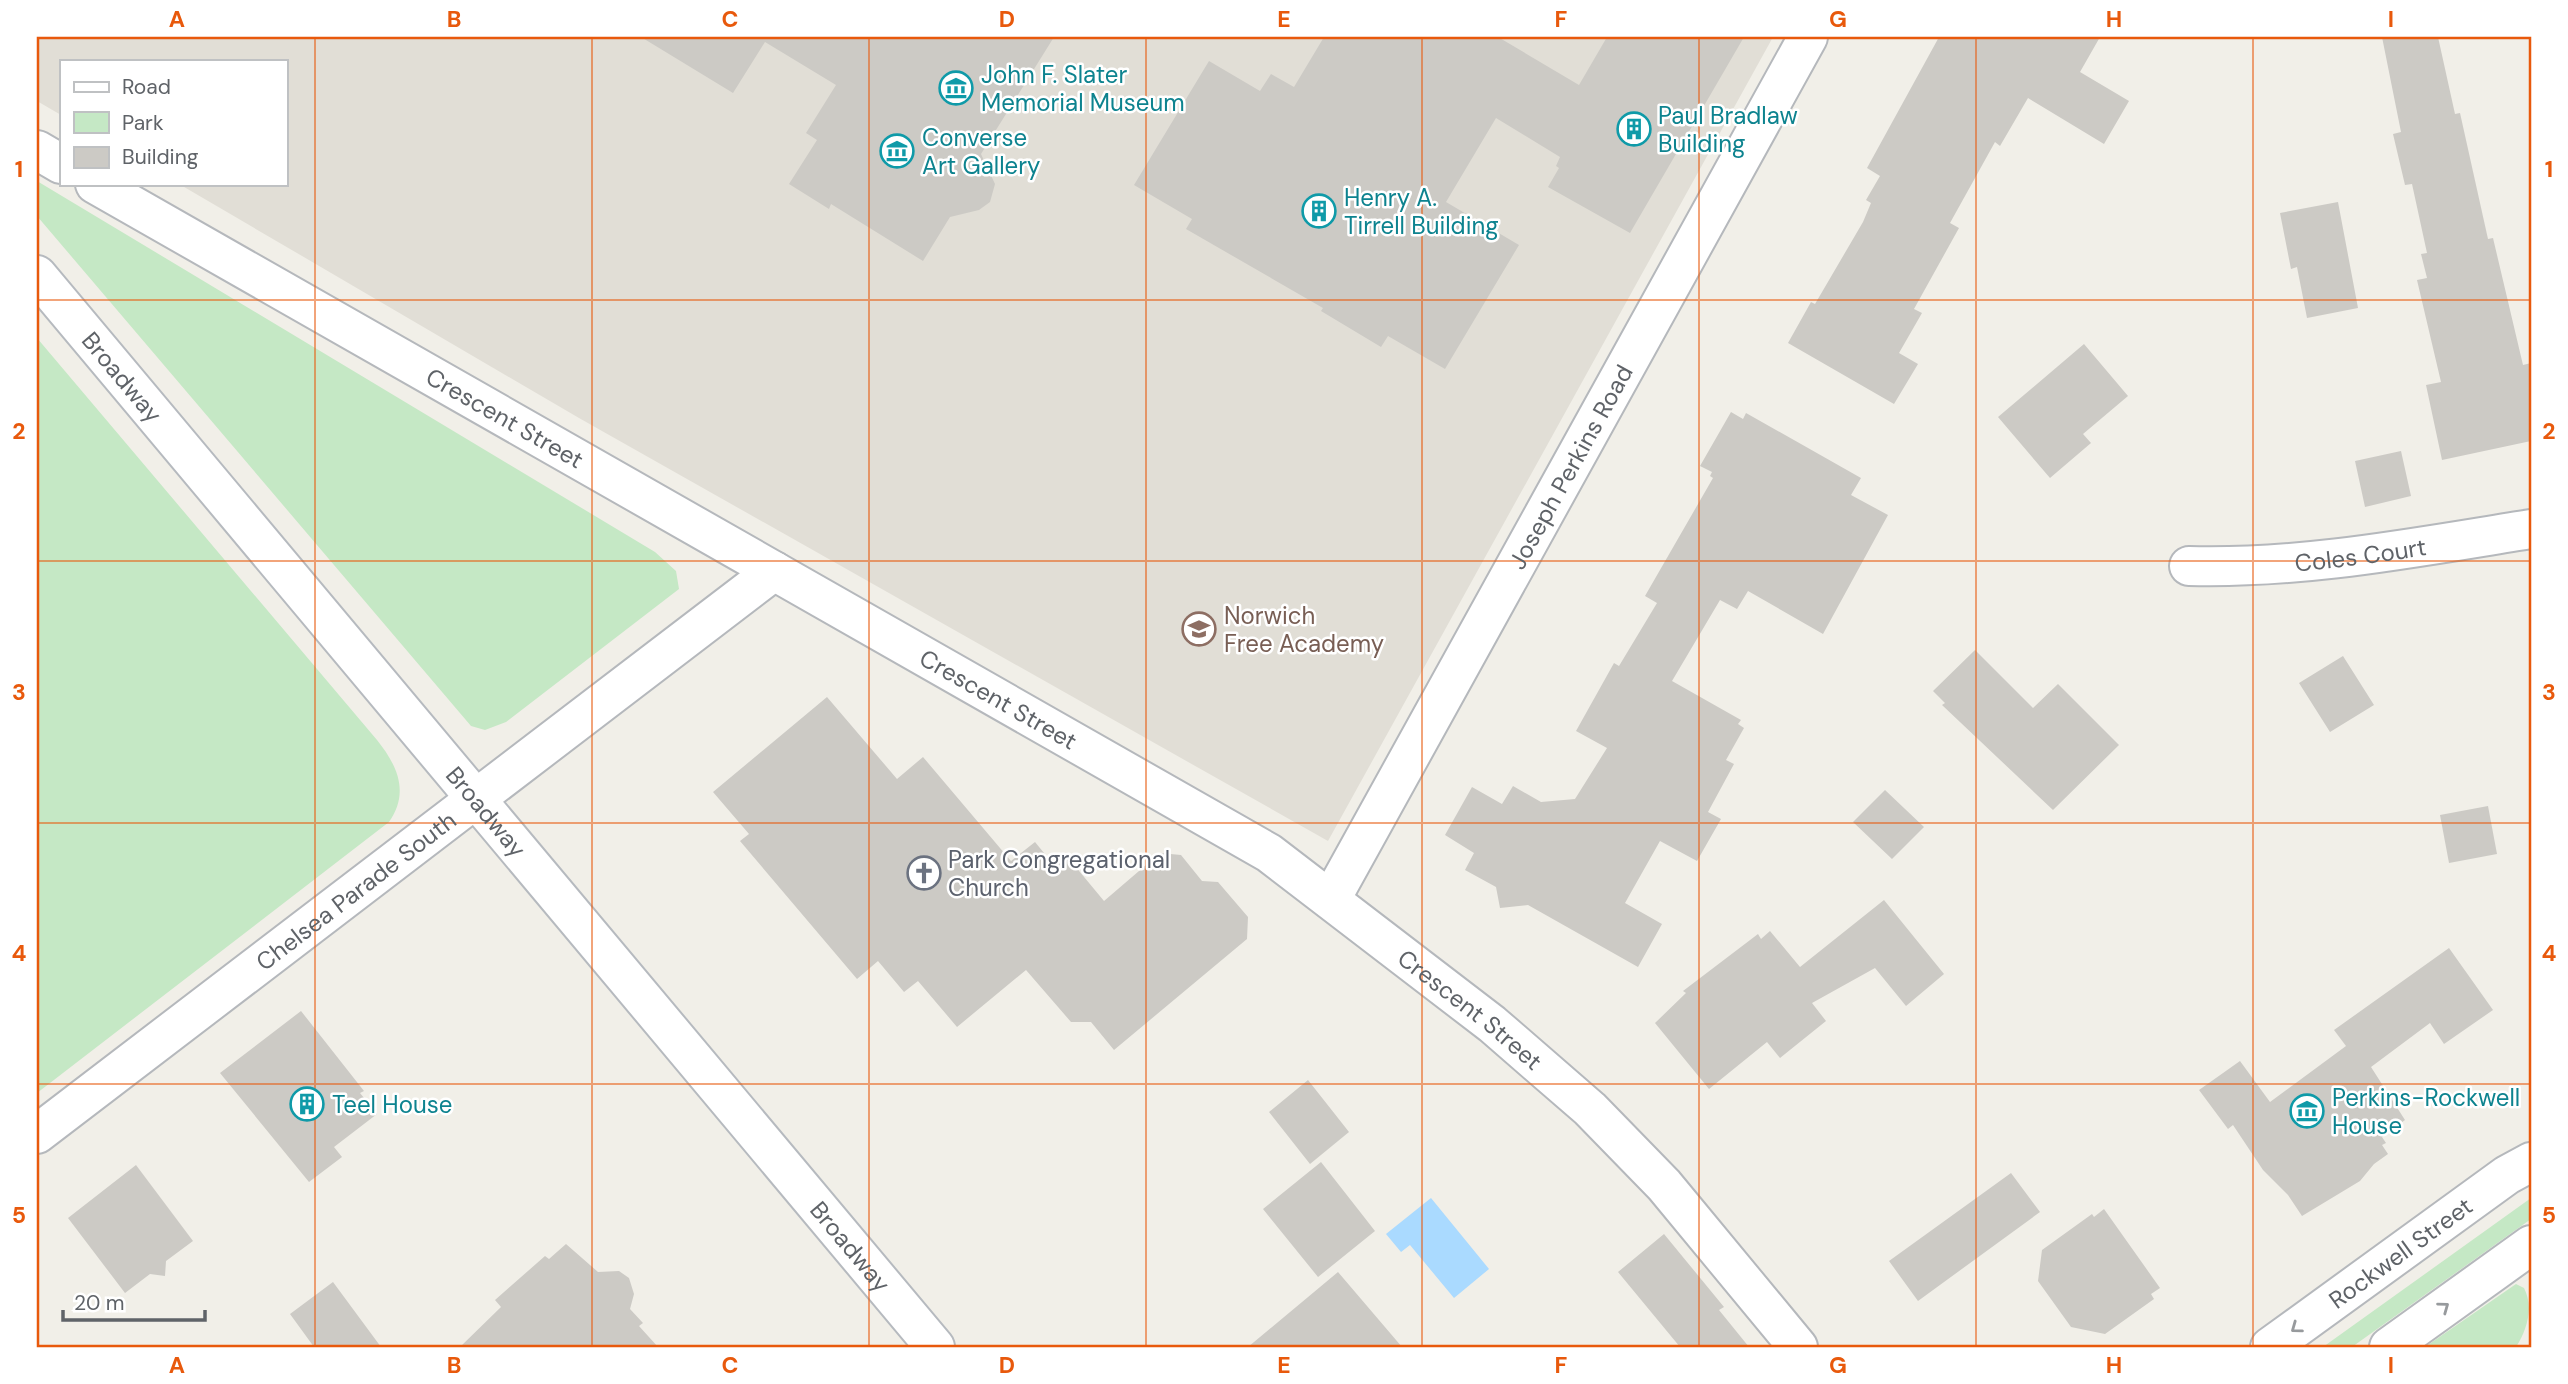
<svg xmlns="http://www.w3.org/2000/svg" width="2568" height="1384" viewBox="0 0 2568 1384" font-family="'DM Sans',sans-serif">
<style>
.education{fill:#e1ded6}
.green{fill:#c5e8c5}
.water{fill:#aadaff}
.building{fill:#cccac5}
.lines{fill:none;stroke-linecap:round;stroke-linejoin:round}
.minor-casing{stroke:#b5b8bc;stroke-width:42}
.secondary-casing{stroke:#b6babf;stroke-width:42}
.minor{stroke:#fff;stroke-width:38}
.secondary{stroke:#fff;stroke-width:38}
.oneway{stroke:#979a9d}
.grid{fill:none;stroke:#e8590c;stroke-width:2;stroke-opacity:0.55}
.labels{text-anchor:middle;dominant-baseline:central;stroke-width:5;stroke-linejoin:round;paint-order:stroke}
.culture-label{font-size:24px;fill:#0d838f;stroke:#fff;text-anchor:start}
.street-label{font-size:24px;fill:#5f6368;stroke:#fff}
.education-label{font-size:24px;fill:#785e54;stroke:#fff;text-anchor:start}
.worship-label{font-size:24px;fill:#5b616d;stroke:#fff;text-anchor:start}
.neatline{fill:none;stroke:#e8590c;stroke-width:2.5}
.grid-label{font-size:23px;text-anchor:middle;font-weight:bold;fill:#e8590c}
</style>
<rect width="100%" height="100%" fill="#f1efe8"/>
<path class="education" d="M37,37H1773L1328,841L579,418L179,184H285V61H61V115L37,101Z"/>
<path class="green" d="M37,181L655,552L676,571L679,589L506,722L485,730L471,726L37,216Z
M37,338L377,740C397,765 410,792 389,822L37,1093Z
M2531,1198V1219L2352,1347H2323Z
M2516,1284L2524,1288C2534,1307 2527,1330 2516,1347H2425Z"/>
<path class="water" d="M1431,1198L1489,1269L1454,1298L1410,1245L1401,1252L1386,1234Z"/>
<path class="building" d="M641,37H1054L981,154L995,184L990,202L979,210L950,217L923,261L831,204L829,209L789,184L817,140L806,133L836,85L765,42L733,93Z
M1324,37H1498L1579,85L1607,37H1744L1630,233L1548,187L1559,168L1556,166L1560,157L1496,118L1446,202L1519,245L1445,369L1388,336L1381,347L1321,311L1323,308L1186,229L1192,219L1134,185L1209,61L1260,91L1271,74L1294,87Z
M1939,37H2100L2080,72L2129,101L2104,144L2028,98L2000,146L1995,142L1950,223L1959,228L1914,309L1922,313L1899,353L1918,364L1894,404L1788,343L1811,302L1815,304L1863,222L1871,203L1866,200L1880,176L1867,168Z
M2382,37H2438L2455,114L2460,113L2488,239L2493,238L2523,365L2531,363V441L2442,460L2426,385L2441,382L2417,280L2427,278L2421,254L2427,253L2412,184L2405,185L2393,134L2401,132Z
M2338,202L2358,308L2307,318L2297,267L2291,269L2280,213Z
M2084,344L2128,396L2083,434L2091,443L2050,478L1998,417Z
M1731,412L1743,419L1746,413L1861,478L1851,495L1888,515L1823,634L1748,591L1737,609L1720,600L1672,681L1741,720L1738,724L1744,728L1726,760L1734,764L1708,812L1721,819L1697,861L1660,841L1625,903L1662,924L1638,967L1528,905L1500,908L1496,887L1465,870L1474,853L1445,835L1472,787L1502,804L1513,786L1541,802L1575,799L1607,748L1576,731L1614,663L1619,666L1657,603L1645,596L1713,478L1710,476L1712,472L1700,466Z
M2401,451L2411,496L2365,507L2355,461Z
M1975,650L2033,708L2058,684L2119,745L2053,810L1942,705L1945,703L1933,691Z
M2343,656L2374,705L2330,732L2299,683Z
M827,697L897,779L923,757L1011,861L1035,842L1053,864L1065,854L1104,901L1160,853L1181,855L1202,881L1218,882L1248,917L1247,939L1114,1050L1091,1022H1071L1026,970L957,1027L918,981L904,992L878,961L857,979L740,841L749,834L713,792Z
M1885,790L1924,827L1892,859L1853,822Z
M2488,806L2497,854L2449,863L2440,815Z
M1884,900L1944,974L1906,1006L1875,968L1812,1003L1826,1021L1780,1058L1767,1042L1709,1089L1655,1023L1686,993L1683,991L1758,934L1761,939L1770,931L1800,967Z
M2449,948L2493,1010L2444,1044L2430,1023L2371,1067L2405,1120L2382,1137L2386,1143L2382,1145L2388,1154L2374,1164L2360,1181L2302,1216L2288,1195L2263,1170L2233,1125L2228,1129L2199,1090L2240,1061L2270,1102L2346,1046L2334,1030Z
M301,1011L364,1091L360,1093L377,1114L334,1147L342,1157L309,1182L220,1073Z
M1308,1080L1349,1132L1310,1164L1269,1112Z
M1321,1162L1375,1231L1318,1277L1263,1209Z
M136,1165L193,1241L166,1261L165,1276L150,1274L125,1293L68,1218Z
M2011,1173L2040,1212L1918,1301L1889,1261Z
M2104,1209L2160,1288L2151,1294L2154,1299L2105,1334L2071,1327L2038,1281L2042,1250L2092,1214L2094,1217Z
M1664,1234L1724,1307L1719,1310L1749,1347H1680L1618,1272Z
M566,1244L598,1272L619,1271L629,1278L634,1294L630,1309L643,1323L639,1326L658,1347H460L501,1307L495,1300L545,1256L549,1259Z
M1338,1272L1402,1347H1248Z
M333,1282L381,1347H314L290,1314Z"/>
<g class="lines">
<defs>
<g id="minor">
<path d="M37,150L61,164"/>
<path id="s1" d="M95,184L1269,853L1492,1024L1590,1109L1664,1185L1798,1347"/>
<path id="s2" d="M2189,566C2305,569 2417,547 2531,529"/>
<path id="s3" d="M1331,899L1808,37"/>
<path id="s4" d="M37,1134L774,571"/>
<path id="s5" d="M2270,1347L2507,1175L2531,1162"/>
<path d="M2389,1347L2531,1245"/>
</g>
<g id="secondary">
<path id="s6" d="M37,275L935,1347"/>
</g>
</defs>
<use href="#minor" class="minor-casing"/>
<use href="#secondary" class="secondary-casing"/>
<use href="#minor" class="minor"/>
<use href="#secondary" class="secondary"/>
</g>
<defs><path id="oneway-chevron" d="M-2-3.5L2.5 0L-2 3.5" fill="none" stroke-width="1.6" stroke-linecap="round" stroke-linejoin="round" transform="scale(1.75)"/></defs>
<g class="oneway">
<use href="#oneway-chevron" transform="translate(2444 1307) rotate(-36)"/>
<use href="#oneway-chevron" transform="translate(2296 1328) rotate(144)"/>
</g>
<path class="grid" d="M315,37V1347M592,37V1347M869,37V1347M1146,37V1347M1422,37V1347M1699,37V1347M1976,37V1347M2253,37V1347M37,300H2531M37,561H2531M37,823H2531M37,1084H2531"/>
<defs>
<symbol id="museum-ring" viewBox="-11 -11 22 22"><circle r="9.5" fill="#fff" stroke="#0f9aa8" stroke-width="1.5"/><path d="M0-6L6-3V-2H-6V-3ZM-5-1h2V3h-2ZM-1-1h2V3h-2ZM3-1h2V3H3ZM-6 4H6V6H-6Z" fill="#0f9aa8"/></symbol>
<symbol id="building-ring" viewBox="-11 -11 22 22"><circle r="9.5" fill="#fff" stroke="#0f9aa8" stroke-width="1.5"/><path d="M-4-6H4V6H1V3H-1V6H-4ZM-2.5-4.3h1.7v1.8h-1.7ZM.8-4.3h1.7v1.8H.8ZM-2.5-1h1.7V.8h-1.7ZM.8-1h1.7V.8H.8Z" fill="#0f9aa8"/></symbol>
<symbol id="school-ring" viewBox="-11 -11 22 22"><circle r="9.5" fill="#fff" stroke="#8d6e63" stroke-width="1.5"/><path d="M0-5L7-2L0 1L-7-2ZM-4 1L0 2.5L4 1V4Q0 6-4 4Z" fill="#8d6e63"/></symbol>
<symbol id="church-ring" viewBox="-11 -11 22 22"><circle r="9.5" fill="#fff" stroke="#6b7280" stroke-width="1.5"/><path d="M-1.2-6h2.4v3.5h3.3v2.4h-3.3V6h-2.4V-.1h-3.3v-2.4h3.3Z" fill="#6b7280"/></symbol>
</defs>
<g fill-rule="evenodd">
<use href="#museum-ring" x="937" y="69" width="38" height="38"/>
<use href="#building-ring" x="1615" y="110" width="38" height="38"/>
<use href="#museum-ring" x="878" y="132" width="38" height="38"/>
<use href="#building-ring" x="1300" y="192" width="38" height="38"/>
<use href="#school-ring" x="1180" y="610" width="38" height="38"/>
<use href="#church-ring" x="905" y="854" width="38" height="38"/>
<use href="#building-ring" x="288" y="1085" width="38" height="38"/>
<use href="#museum-ring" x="2288" y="1092" width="38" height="38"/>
</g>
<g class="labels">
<g class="culture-label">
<text x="981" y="74">John F. Slater<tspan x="981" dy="28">Memorial Museum</tspan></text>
<text x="1658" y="115">Paul Bradlaw<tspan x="1658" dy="28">Building</tspan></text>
<text x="922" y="137">Converse<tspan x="922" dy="28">Art Gallery</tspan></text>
<text x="1344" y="197">Henry A.<tspan x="1344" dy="28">Tirrell Building</tspan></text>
<text x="2332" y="1097">Perkins-Rockwell<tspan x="2332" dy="28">House</tspan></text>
<text x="332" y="1104">Teel House</text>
</g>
<g class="street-label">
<text stroke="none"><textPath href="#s6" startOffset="133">Broadway</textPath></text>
<text stroke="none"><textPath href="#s1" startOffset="472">Crescent Street</textPath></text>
<text stroke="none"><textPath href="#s3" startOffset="494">Joseph Perkins Road</textPath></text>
<text stroke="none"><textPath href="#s2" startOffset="172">Coles Court</textPath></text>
<text stroke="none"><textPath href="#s1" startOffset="1040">Crescent Street</textPath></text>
<text stroke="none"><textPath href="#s6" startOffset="700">Broadway</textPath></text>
<text stroke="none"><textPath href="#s4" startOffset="401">Chelsea Parade South</textPath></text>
<text stroke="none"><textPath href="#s1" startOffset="1606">Crescent Street</textPath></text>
<text stroke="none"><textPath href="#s6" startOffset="1267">Broadway</textPath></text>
<text stroke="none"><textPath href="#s5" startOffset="161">Rockwell Street</textPath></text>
</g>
<g class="education-label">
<text x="1224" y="615">Norwich<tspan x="1224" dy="28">Free Academy</tspan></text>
</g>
<g class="worship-label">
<text x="948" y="859">Park Congregational<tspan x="948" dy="28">Church</tspan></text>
</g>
</g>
<rect width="2568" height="1384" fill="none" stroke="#ffffff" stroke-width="77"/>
<rect x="60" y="60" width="228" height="126" fill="#ffffff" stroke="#bfc1c3" stroke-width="2"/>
<rect x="74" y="82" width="35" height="10" fill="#ffffff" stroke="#bfc1c3" stroke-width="2"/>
<text x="122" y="94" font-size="21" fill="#5f6368">Road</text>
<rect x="74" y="112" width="35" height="21" fill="#c5e8c5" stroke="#bfc1c3" stroke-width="2"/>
<text x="122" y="130" font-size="21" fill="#5f6368">Park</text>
<rect x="74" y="147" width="35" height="21" fill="#cccac5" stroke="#bfc1c3" stroke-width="2"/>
<text x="122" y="164" font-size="21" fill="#5f6368">Building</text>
<path d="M63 1310v10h142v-10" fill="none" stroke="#5f6368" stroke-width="3.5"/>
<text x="74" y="1310" font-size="21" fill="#5f6368" stroke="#ffffff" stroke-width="5" paint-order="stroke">20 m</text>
<rect x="38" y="38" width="2492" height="1308" class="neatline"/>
<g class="grid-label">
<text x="177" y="27">A</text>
<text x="454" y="27">B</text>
<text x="730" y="27">C</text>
<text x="1007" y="27">D</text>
<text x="1284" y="27">E</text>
<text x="1561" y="27">F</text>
<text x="1838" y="27">G</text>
<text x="2114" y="27">H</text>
<text x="2391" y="27">I</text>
<text x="19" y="177">1</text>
<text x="2549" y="177">1</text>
<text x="19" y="439">2</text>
<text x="2549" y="439">2</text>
<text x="19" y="700">3</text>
<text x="2549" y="700">3</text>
<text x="19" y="961">4</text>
<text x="2549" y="961">4</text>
<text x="19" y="1223">5</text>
<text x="2549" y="1223">5</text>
<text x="177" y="1373">A</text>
<text x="454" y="1373">B</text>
<text x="730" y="1373">C</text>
<text x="1007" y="1373">D</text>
<text x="1284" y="1373">E</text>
<text x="1561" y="1373">F</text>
<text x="1838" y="1373">G</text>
<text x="2114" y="1373">H</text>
<text x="2391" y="1373">I</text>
</g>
</svg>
